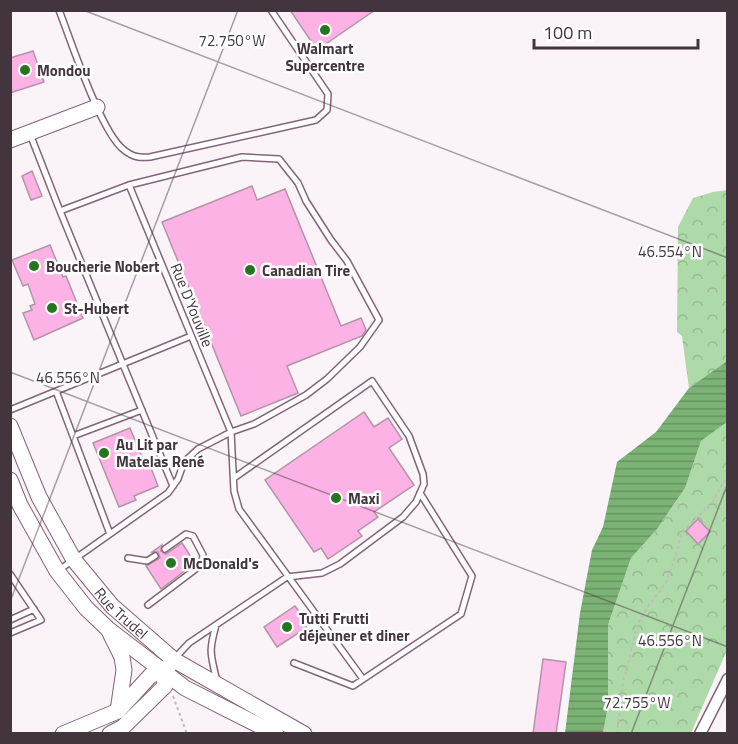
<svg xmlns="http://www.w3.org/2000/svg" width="738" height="744" viewBox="0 0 738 744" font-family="'Titillium Web',sans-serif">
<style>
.forest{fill:url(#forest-crowns)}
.water{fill:url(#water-rules)}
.building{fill:#fcb2e4;stroke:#b493a8;stroke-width:1.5}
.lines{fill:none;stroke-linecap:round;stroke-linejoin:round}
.lane-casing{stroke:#836478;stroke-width:8}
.street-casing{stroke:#836478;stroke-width:13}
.secondary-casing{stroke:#836478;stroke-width:17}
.path{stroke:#c3bac0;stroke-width:2;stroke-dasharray:3 3;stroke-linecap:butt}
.lane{stroke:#fff;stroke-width:5}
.street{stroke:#fff;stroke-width:10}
.secondary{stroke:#fff;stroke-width:15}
.ticks{fill:none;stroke:#43353e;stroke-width:1.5;stroke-opacity:0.45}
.poi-dot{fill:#25751e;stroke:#fff;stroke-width:2}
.labels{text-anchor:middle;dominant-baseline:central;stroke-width:5;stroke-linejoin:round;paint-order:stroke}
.poi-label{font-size:15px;font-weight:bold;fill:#43353e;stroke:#fff;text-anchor:start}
.street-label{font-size:15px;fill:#43353e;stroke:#fff}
.ticks-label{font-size:15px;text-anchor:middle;fill:#43353e;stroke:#fff;stroke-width:5;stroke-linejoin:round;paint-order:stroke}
</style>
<defs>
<pattern id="forest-crowns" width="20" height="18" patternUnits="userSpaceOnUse" patternTransform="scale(1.5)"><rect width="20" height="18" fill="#aed9a8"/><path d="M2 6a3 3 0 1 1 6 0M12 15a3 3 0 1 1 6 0" fill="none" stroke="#97bb92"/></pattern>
<pattern id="water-rules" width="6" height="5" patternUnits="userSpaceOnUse" patternTransform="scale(1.5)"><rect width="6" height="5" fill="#7bb374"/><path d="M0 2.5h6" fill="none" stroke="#669261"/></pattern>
</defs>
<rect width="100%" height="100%" fill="#faf3f8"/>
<path class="forest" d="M727,190V361L689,388L682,336L677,332L678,227L693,198L713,192Z
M727,422V650L691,733L603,734L608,706V625L631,558L657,529L685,488L701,441Z"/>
<path class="water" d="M727,361V422L701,441L685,488L657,529L631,558L608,625V706L603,733H565L580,613L592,550L603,527L617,462L656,432L689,388Z"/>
<path class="building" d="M290,10H375L317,50Z
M33,51L44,82L10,93V58Z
M32,171L42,196L31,200L22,176Z
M252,186L257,200L285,189L341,326L361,318L366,330L362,336L287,366L298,393L241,416L162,222Z
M50,245L63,277L66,276L83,318L34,340L23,313L32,310L30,306L35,304L28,284L23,286L12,260Z
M364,412L374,427L388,418L402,439L389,448L414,485L374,512L378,517L358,531L362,536L328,559L321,548L314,552L265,480Z
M130,428L144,462L148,460L158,486L134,496L136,500L119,507L93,443Z
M698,519L710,532L698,544L686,531Z
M182,543L195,563L161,589L146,566L160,558L158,552H152L162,545L161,551L166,554Z
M295,606L307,623L306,628L277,647L264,627Z
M543,659L566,662L556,734H533Z"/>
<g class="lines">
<defs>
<path id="lane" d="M59,10C71,41 101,133 124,150C133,157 139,158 150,157L316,120L327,110L328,94L271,10
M30,134L60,211L129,185L231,432L234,491L239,509L363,679
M60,211L173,486
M56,391L110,534
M10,410L191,336
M73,436L142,410
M128,558L147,561L155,556
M59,570L168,493L178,479L184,462L198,449L231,432L254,424L306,395L327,379L360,347L379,320L347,261L331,240L306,201L298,183L279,159L242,157L129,185
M10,574L41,620L10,633
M148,605L197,568L202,562L203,555L193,536L186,534L165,549
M10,620L34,609
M216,625C208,654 211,654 217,682
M175,658L189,643L287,577L322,573L340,564L403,517L416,502L424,484L423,474L409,436L372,381L234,478
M294,663L353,686L461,614L472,576L420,493"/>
<path id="street" d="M700,734L728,679"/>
<g id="secondary">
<path d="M10,140L97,107"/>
<path id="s1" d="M10,426L39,497L74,560L112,606L174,660L304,734"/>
<path d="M10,480L20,505L57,571L86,608L108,629L185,688L276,734"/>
<path d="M110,633L122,657L124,670L118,711"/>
<path d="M63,734L118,711L151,675L164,672L169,666"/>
<path d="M110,734L123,727L165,686L164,672"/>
</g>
</defs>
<use href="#lane" class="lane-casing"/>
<use href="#street" class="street-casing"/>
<use href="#secondary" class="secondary-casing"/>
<path class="path" d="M173,696L187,734
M617,734L623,683L637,626L646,609L666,583L677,552L681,533L713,502L722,484L728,478"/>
<use href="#lane" class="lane"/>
<use href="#street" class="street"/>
<use href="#secondary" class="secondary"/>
</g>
<path class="ticks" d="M83,10L728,258M10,372L728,647M10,602L238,10M631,734L728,483"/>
<g class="poi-dot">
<circle cx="325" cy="30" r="6"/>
<circle cx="25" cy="70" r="6"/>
<circle cx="34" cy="266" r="6"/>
<circle cx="250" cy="270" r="6"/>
<circle cx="52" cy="308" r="6"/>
<circle cx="104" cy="453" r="6"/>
<circle cx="336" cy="498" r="6"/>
<circle cx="171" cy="563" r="6"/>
<circle cx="287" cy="627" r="6"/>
</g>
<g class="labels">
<g class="poi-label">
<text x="325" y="48" text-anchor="middle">Walmart<tspan x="325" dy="17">Supercentre</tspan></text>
<text x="37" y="70">Mondou</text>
<text x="46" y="266">Boucherie Nobert</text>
<text x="262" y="270">Canadian Tire</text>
<text x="64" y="308">St-Hubert</text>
<text x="116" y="444">Au Lit par<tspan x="116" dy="17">Matelas René</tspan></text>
<text x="348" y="498">Maxi</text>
<text x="183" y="563">McDonald's</text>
<text x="299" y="618">Tutti Frutti<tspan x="299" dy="17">déjeuner et diner</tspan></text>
</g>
<g class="street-label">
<text transform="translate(192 305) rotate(68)">Rue D'Youville</text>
<text stroke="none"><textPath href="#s1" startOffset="220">Rue Trudel</textPath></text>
</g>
</g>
<g class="ticks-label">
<text x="232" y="46">72.750°W</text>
<text x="670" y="257">46.554°N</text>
<text x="68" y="383">46.556°N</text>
<text x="670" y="646">46.556°N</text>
<text x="637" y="708">72.755°W</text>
</g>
<rect width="738" height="744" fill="none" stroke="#43353e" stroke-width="24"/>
<path d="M534 39v9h164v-9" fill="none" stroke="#43353e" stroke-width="3"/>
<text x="543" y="39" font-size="18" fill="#43353e" stroke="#ffffff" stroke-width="4.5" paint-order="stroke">100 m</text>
</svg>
